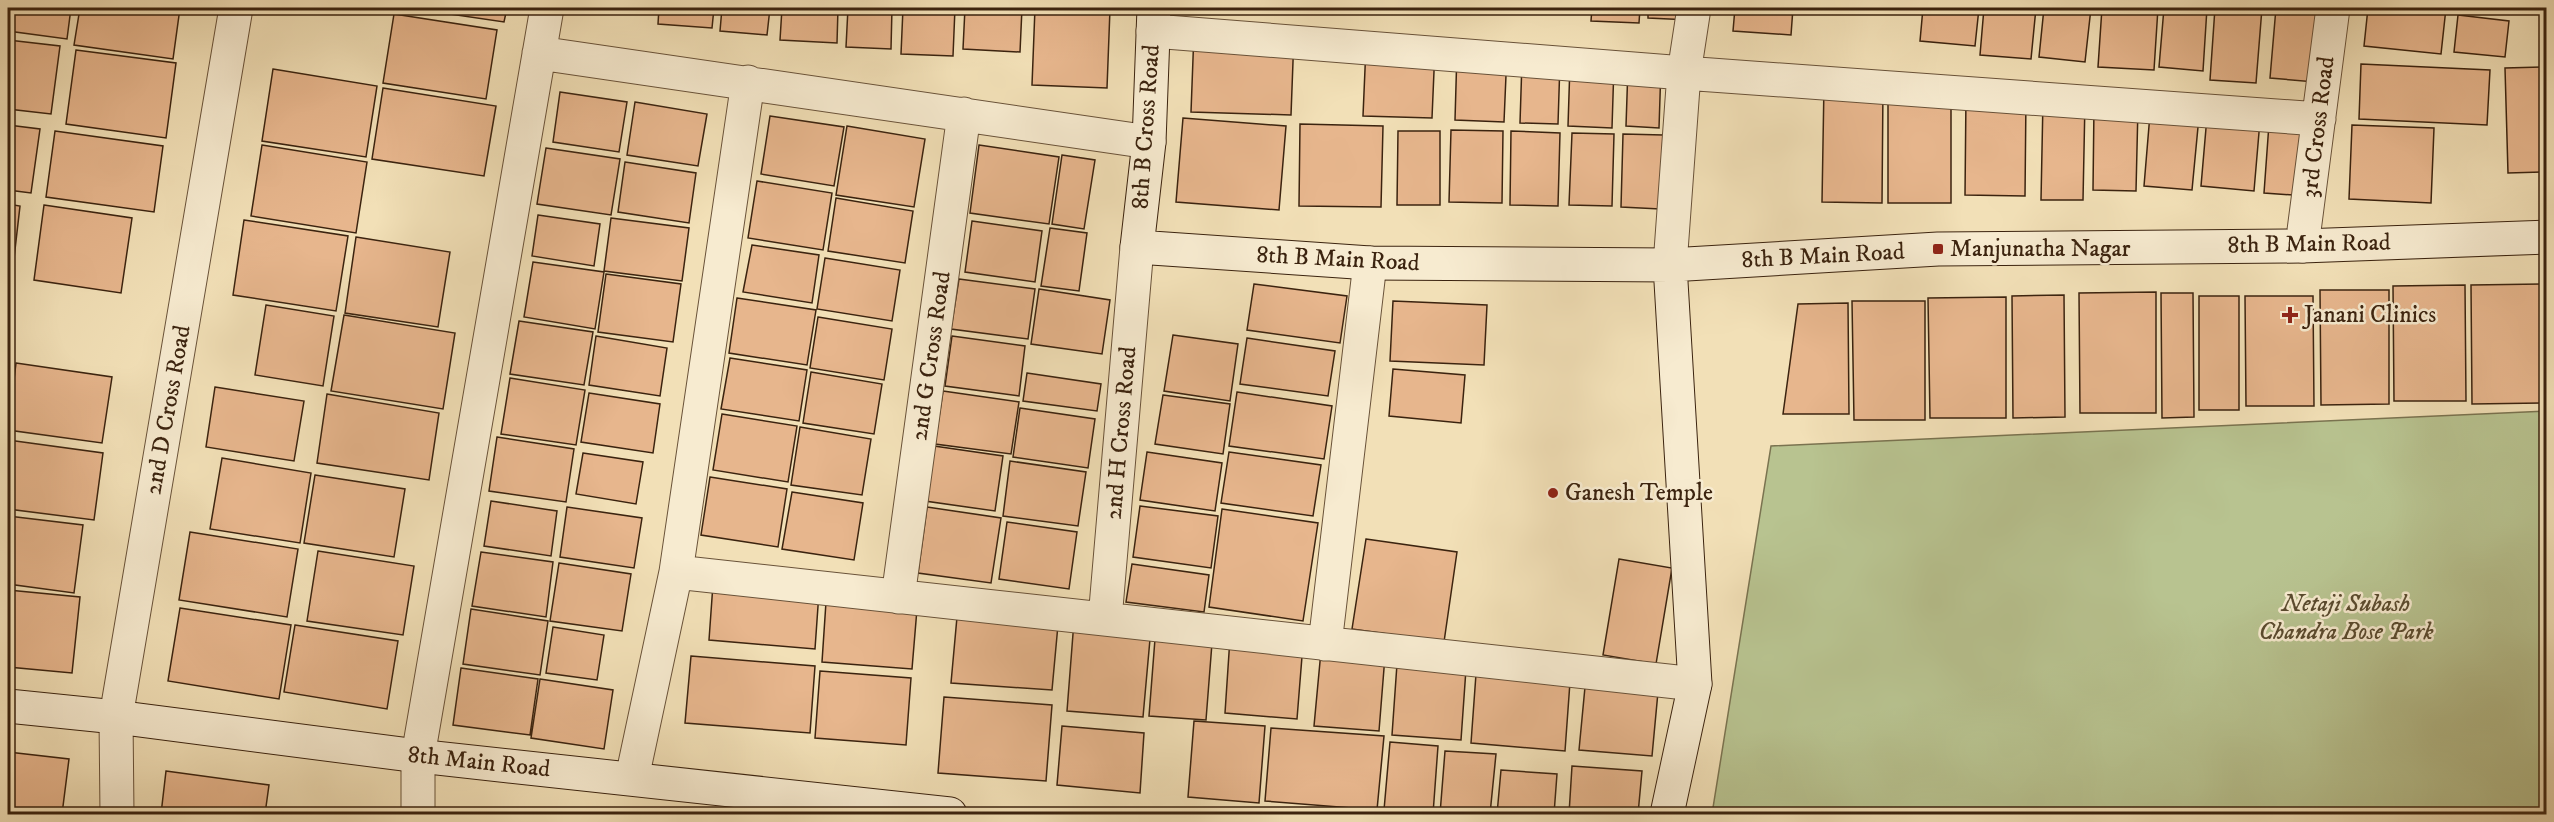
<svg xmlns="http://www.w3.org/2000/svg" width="2554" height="822" viewBox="0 0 2554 822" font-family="'IM FELL DW Pica',serif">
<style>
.green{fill:#b8c390;stroke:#7a7350;stroke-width:1.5}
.building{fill:#e7b68d;stroke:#3b230f;stroke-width:1.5}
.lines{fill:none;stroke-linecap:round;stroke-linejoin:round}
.street-casing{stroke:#695239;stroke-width:35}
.secondary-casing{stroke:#3b230f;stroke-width:35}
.street{stroke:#f7ebd0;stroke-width:33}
.secondary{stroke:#f7ebd0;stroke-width:33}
.poi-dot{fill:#8f2418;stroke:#f7ebd0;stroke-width:2}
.labels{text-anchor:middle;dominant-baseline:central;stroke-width:5;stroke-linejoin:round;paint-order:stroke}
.street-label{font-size:24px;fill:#3b230f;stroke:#f7ebd0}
.poi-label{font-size:24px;fill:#3b230f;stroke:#f7ebd0;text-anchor:start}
.park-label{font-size:24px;font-style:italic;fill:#5a4b2f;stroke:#f7ebd0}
</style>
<rect width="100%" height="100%" fill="#f2e0b7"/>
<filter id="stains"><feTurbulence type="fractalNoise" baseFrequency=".00333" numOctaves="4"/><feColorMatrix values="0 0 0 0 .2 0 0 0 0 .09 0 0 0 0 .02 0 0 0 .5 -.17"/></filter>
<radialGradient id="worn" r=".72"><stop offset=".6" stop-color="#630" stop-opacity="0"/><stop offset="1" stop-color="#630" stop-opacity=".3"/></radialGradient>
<path class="green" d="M2546,411V814H1712L1771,446Z"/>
<path class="building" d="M8,8H71L67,39L8,31Z
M80,8H180L173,59L74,45Z
M409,8H507L504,22Z
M659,8H714L712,28L658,24Z
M722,8H770L767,35L720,31Z
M782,8H838L837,43L780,40Z
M848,8H892L891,49L846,47Z
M903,8H955L953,56L901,54Z
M965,8H1022L1020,52L963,49Z
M1035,8L1110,9L1107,88L1032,85Z
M1525,8H1566V13L1525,11Z
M1592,8H1640L1639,23L1591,21Z
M1648,8H1690V20L1648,18Z
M1735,8H1793L1791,35L1733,31Z
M1923,8H1979L1975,46L1920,41Z
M1984,8H2036L2031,59L1980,55Z
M2044,8H2091L2085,62L2039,57Z
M2102,8H2158L2154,70L2098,67Z
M2164,8H2207L2203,71L2159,67Z
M2215,8H2262L2256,83L2210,80Z
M2276,8H2321L2315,82L2270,78Z
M2368,8H2446L2441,54L2364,46Z
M2514,8H2546V13L2514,12Z
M394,14L497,30L486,99L383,83Z
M2458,15L2509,21L2505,57L2454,52Z
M1194,32L1294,35L1291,115L1191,112Z
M8,40L60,46L51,114L8,109Z
M1366,46L1435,48L1432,118L1363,116Z
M76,50L176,63L166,138L66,124Z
M1457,51L1507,52L1504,122L1455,120Z
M1522,61L1560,62L1558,124L1520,123Z
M1570,64L1614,65L1612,128L1568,126Z
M2361,64L2490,70L2487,125L2359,119Z
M1628,67H1661L1659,128L1626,126Z
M2546,67V172L2508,173L2505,68Z
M273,69L377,86L366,157L262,141Z
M1824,85L1883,86L1882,203L1822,202Z
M383,88L496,106L484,176L372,159Z
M1888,90H1951V203H1888Z
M560,92L627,102L619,152L553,142Z
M1966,95L2026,96L2025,196L1965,195Z
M2043,100L2085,101L2083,200H2041Z
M635,102L707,114L698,166L627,155Z
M2151,102L2200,106L2192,190L2144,186Z
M2208,105L2261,109L2254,191L2201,186Z
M2094,106L2138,107L2136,191L2093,190Z
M2270,110L2315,114L2308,196L2264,193Z
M770,116L844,127L834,186L761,174Z
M1183,118L1286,126L1279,210L1176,202Z
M1300,124L1383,126L1381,207L1299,206Z
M8,125L40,129L31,193L8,190Z
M2352,125L2434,128L2431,203L2349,199Z
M847,126L925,139L914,207L836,195Z
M1451,130L1503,131L1502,203L1449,202Z
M55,131L163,146L154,212L46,197Z
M1398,131H1440V205H1397Z
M1511,131L1560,133L1558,206L1510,205Z
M1572,133L1614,134L1612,206L1569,205Z
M1623,134L1663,135L1660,209L1621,207Z
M262,145L367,162L356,233L251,216Z
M979,145L1059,157L1049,224L970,213Z
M546,148L620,159L611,215L537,204Z
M1062,155L1095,160L1084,229L1052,224Z
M625,162L696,173L689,223L618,212Z
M757,181L832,193L823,250L748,238Z
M836,198L913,211L905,263L828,251Z
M8,204L20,206L13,267L8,266Z
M44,205L132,218L121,293L34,280Z
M538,215L600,224L594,266L532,256Z
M611,218L689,228L682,281L604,271Z
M244,220L348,236L336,311L233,295Z
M972,221L1042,231L1035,282L965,272Z
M1050,228L1087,233L1079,291L1041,286Z
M356,237L450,252L438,327L345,313Z
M752,245L819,255L812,303L743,292Z
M825,258L900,270L892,321L817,309Z
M533,262L604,272L595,329L524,317Z
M8,274H14L8,326Z
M606,274L681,284L673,342L598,332Z
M959,279L1035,289L1028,339L951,329Z
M1254,284L1347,296L1340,343L1247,330Z
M2546,284V403L2472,404L2471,285Z
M2465,285L2466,401H2394L2393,286Z
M1039,289L1110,300L1102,354L1031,344Z
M2320,290H2389V404L2321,405Z
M2156,292V413H2080L2079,293Z
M2161,293H2193L2194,417L2162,418Z
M2064,295L2065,417L2013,418L2012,296Z
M2199,296H2239V410H2199Z
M2245,296H2313L2314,406H2246Z
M2006,297V418H1930L1928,298Z
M737,298L816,310L807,365L729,353Z
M1393,301L1487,305L1484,365L1390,361Z
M1852,301H1925V420H1854Z
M1848,303L1849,414H1783L1798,304Z
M266,305L334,316L323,386L255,375Z
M344,315L455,333L443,409L331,391Z
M818,317L892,329L884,380L810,368Z
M519,321L593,332L584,385L510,374Z
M1173,335L1238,344L1230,401L1164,391Z
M596,336L667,348L660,396L589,385Z
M952,336L1025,346L1019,396L945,386Z
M1247,338L1335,351L1328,396L1240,384Z
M730,358L807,370L799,421L721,409Z
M16,363L112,377L102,443L8,430Z
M1393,369L1465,375L1461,423L1389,416Z
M811,372L882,384L874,434L803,423Z
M1027,373L1101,384L1097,411L1023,401Z
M510,378L585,390L576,445L501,434Z
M215,387L304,401L294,461L206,447Z
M943,391L1019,402L1011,454L935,444Z
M1237,392L1332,406L1324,459L1229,446Z
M589,393L660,404L653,453L581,442Z
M327,394L439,413L429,480L317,463Z
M1163,395L1230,404L1223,454L1155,444Z
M1020,408L1095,419L1088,468L1013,457Z
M722,414L797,426L788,482L713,470Z
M800,427L871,439L862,495L791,485Z
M497,437L574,449L566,502L489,491Z
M8,440L103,453L94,520L8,509Z
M934,446L1003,456L995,511L925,501Z
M1147,452L1222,463L1215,511L1140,500Z
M1229,452L1321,465L1313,516L1221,503Z
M583,453L643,462L636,504L576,494Z
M222,458L311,473L300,543L210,529Z
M1010,461L1086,472L1078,526L1003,516Z
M315,475L405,489L394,557L304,543Z
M710,477L787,489L778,547L701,535Z
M792,492L863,503L854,560L782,549Z
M491,501L557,511L551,556L484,546Z
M1140,506L1218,516L1211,568L1133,557Z
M567,507L642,518L634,568L560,557Z
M927,507L1001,518L991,583L918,573Z
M1222,509L1318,523L1303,621L1209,607Z
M8,516L83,525L74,593L8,584Z
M1007,522L1077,532L1069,589L999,579Z
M190,532L298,549L287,617L179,600Z
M1366,539L1457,552L1444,642L1352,629Z
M318,551L414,566L403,635L307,621Z
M481,552L553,562L546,617L472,606Z
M1619,559L1672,568L1656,664L1603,655Z
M559,563L631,574L622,631L550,621Z
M1132,564L1209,575L1204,612L1126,602Z
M713,584L819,592L815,649L709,640Z
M8,590L80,597L72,673L8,667Z
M826,602L917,609L912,669L822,662Z
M958,606L1059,614L1052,690L951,683Z
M180,608L291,625L279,699L168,681Z
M471,609L548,621L540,675L463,664Z
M1074,621L1151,628L1143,717L1067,711Z
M295,625L398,641L387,709L284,692Z
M553,627L604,635L597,680L546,673Z
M1230,638L1303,644L1297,719L1225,713Z
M1155,639L1212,643L1206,720L1149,716Z
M1321,651L1385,656L1379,731L1314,726Z
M691,656L815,666L810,733L685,723Z
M1397,664L1466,669L1461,740L1392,735Z
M461,668L538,679L530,735L453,725Z
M820,671L911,678L906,745L815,738Z
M1476,674L1570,682L1565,751L1471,743Z
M540,679L613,690L604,749L531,738Z
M1585,687L1658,692L1652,756L1579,750Z
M944,697L1052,705L1046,781L938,773Z
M1194,721L1265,726L1259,803L1188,797Z
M1062,726L1144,733L1140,793L1057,785Z
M1271,728L1384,736L1377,810L1265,801Z
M1390,742L1438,746L1433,814L1384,810Z
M1445,751L1496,754L1490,814H1440Z
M8,752L69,759L62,814L8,811Z
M1572,766L1642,771L1638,814H1569Z
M1501,770L1557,774L1554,814H1497Z
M166,771L269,785L265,814H161Z"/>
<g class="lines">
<defs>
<path id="street" d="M1153,31L1684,73L2319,119
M539,53L1149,142
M2302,246L2333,8
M1670,265L1684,73L1694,8
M676,572L1695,684
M898,597L964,114
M1105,619L1137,247
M1325,644L1370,263
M632,778L676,572L748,82
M117,814L116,717L236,8
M418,814V756L547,8"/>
<path id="secondary" d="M1154,8L1149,142L1137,247L1370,263L1670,265L1938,249L2302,246L2546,237
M8,706L116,717L418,756L950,814
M1667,814L1695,684L1670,265"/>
</defs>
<use href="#street" class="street-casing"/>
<use href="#secondary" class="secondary-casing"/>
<use href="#street" class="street"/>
<use href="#secondary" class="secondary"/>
</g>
<g class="poi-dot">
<rect x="1932" y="243" width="12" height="12" rx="3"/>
<path d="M2287 306h6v6h6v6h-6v6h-6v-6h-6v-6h6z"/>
<circle cx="1553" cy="493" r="6"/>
</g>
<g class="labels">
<g class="street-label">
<text transform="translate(1146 127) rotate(-86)">8th B Cross Road</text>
<text transform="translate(2318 127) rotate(-83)">3rd Cross Road</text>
<text transform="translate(2309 244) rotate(-1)">8th B Main Road</text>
<text transform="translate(1823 256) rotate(-3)">8th B Main Road</text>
<text transform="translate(1338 259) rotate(3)">8th B Main Road</text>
<text transform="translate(931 356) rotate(-82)">2nd G Cross Road</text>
<text transform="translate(168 410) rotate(-80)">2nd D Cross Road</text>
<text transform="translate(1121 433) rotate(-85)">2nd H Cross Road</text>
<text transform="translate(479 762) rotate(6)">8th Main Road</text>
</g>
<g class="poi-label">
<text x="1950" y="249">Manjunatha Nagar</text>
<text x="2304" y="315">Janani Clinics</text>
<text x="1565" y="493">Ganesh Temple</text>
</g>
<g class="park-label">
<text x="2346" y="604">Netaji Subash<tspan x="2346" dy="28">Chandra Bose Park</tspan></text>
</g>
</g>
<rect width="2554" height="822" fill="none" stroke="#f2e0b7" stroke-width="30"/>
<rect x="9" y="9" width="2536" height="804" fill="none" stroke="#3b230f" stroke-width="3"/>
<rect x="15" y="15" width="2524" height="792" fill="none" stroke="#3b230f" stroke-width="1.5"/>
<rect width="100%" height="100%" filter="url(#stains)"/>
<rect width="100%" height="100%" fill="url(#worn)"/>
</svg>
